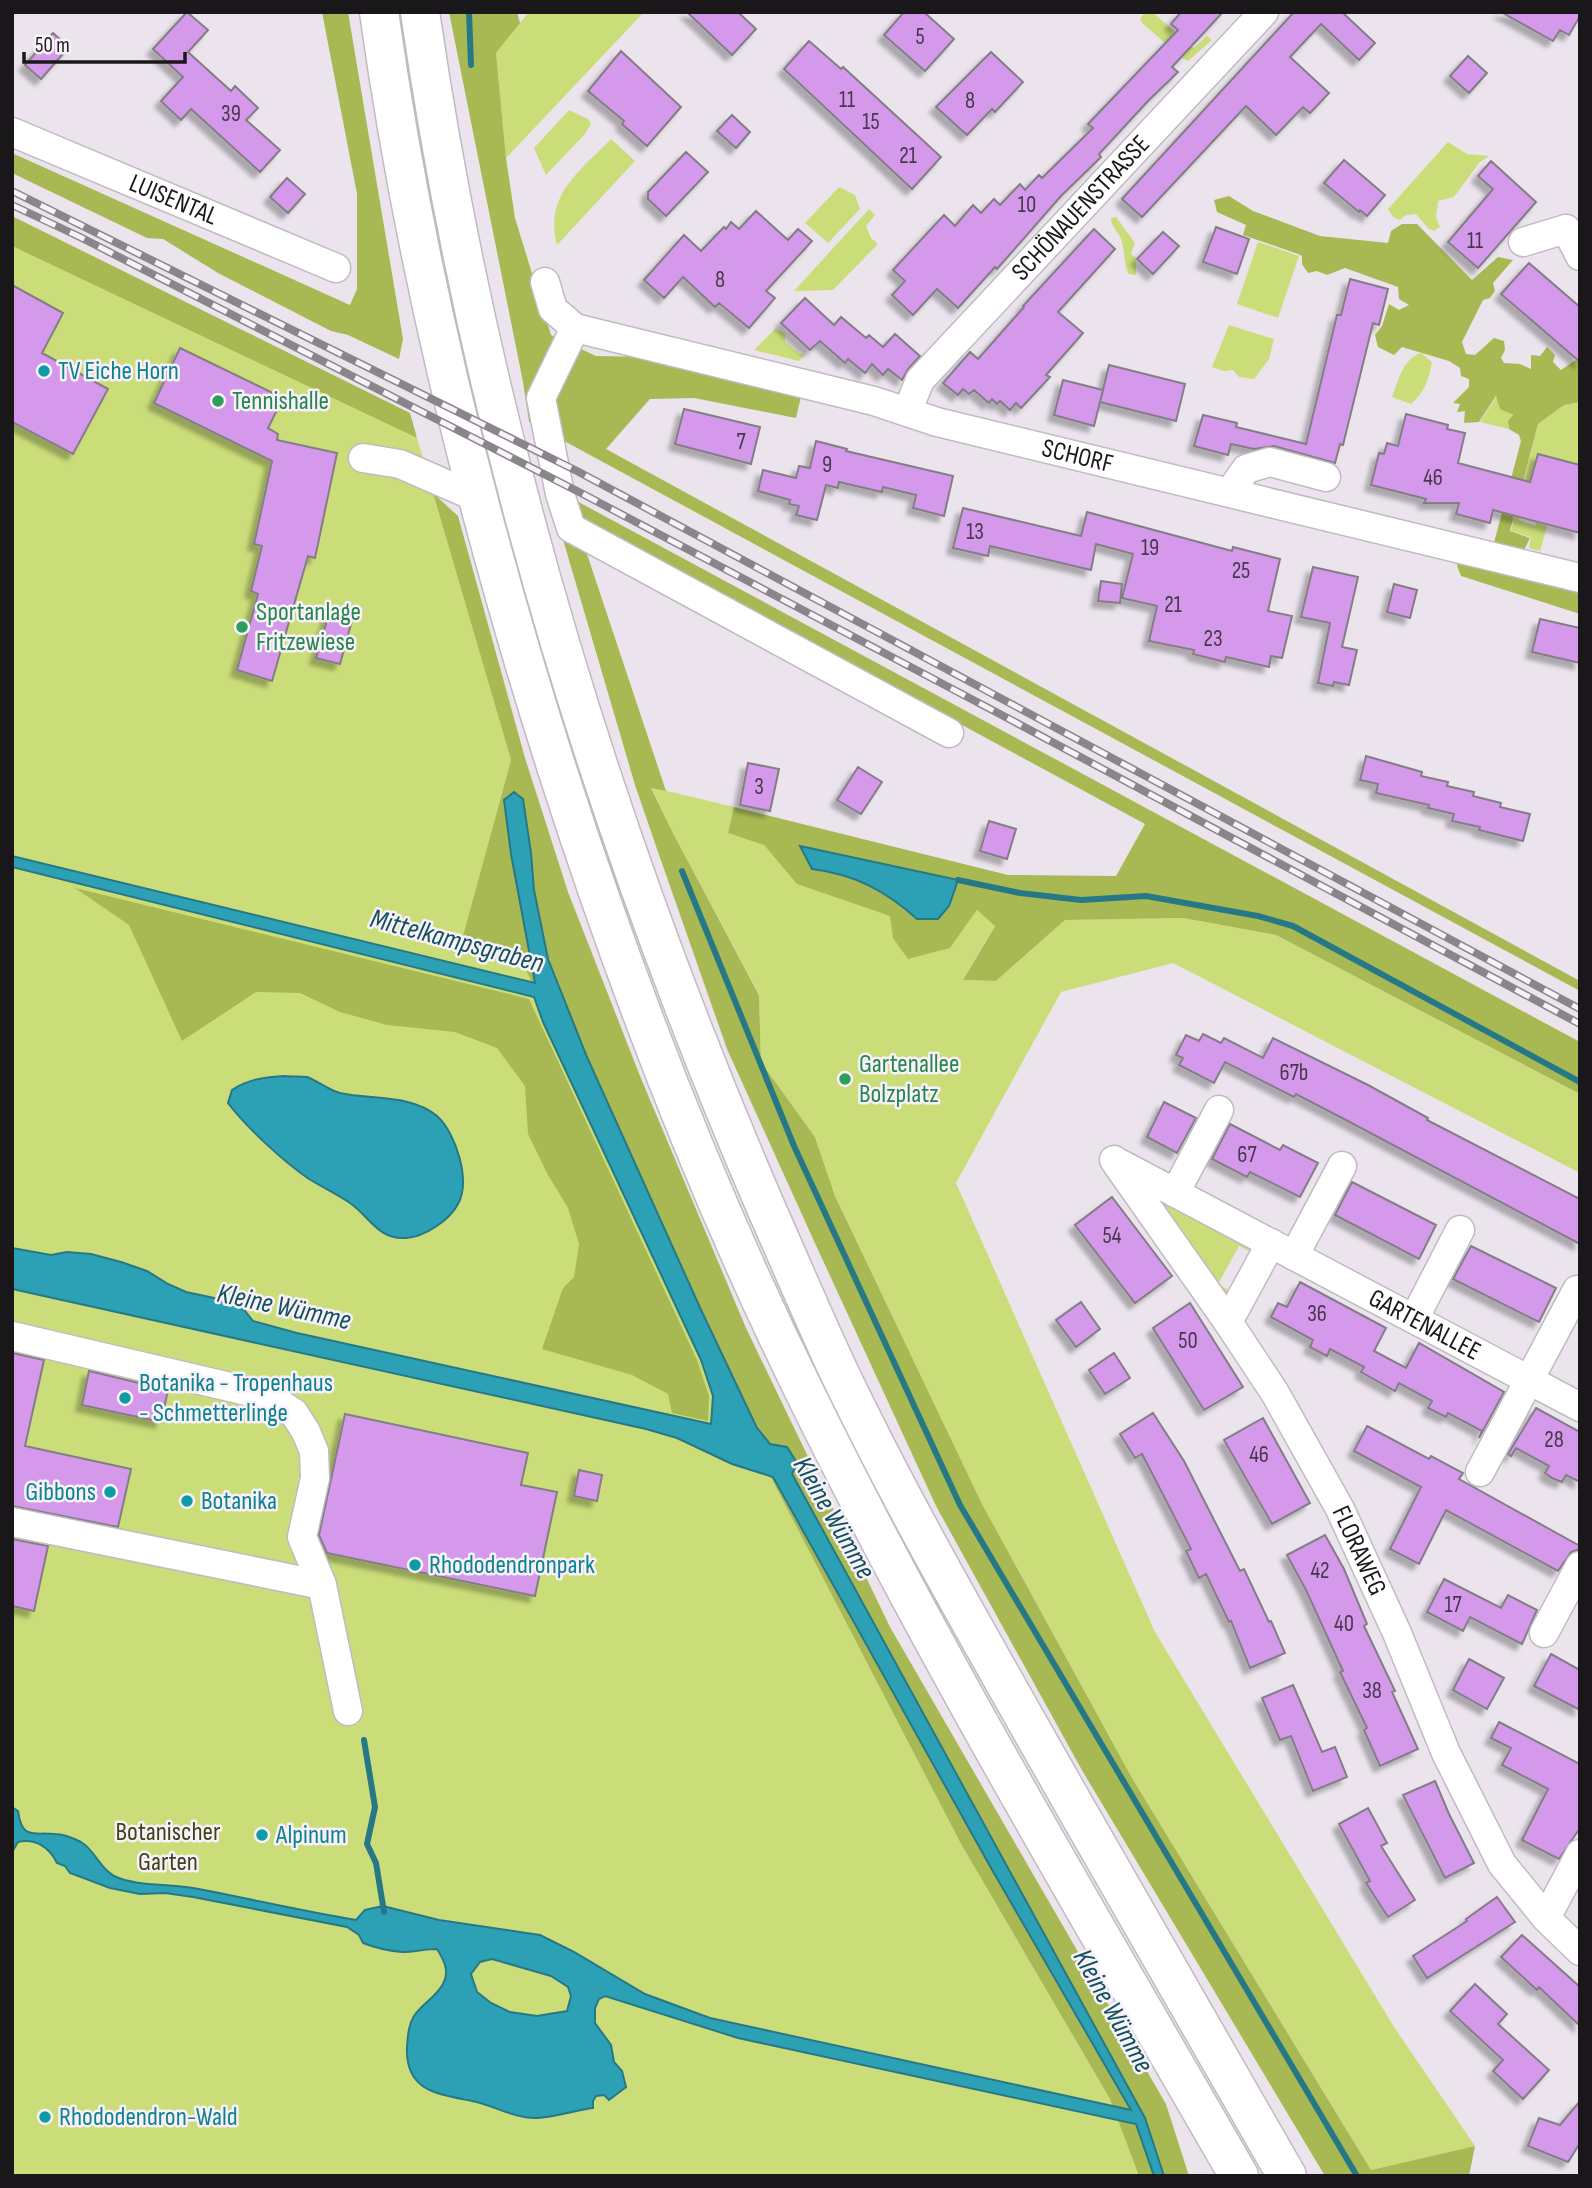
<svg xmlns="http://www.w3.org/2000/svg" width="1592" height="2188" viewBox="0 0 1592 2188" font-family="'Sofia Sans Condensed',sans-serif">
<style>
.green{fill:#cbdd79}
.forest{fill:#a8b953;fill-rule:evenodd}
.water{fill:#2ca1b5;stroke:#277886;stroke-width:2;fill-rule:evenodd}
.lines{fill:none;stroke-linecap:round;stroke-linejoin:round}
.stream{stroke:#277886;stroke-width:6}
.building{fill:#d499ea;stroke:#837d85;stroke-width:2;filter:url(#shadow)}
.minor-casing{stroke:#c1bac3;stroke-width:31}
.highway-casing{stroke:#c1bac3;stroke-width:41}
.minor{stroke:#fff;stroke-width:28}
.highway{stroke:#fff;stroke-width:38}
.rail-casing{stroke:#8a858b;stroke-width:8}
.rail{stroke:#f8f1fa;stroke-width:5;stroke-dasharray:16;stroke-linecap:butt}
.culture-dot{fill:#0f9aa8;stroke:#f8f1fa;stroke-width:2.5}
.leisure-dot{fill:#2e9e5b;stroke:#f8f1fa;stroke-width:2.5}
.labels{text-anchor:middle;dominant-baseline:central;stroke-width:5;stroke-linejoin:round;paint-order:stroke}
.number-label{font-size:23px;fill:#48384e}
.street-label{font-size:26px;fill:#1a171a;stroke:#f8f1fa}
.culture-label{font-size:26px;fill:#0d838f;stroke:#f8f1fa;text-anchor:start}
.leisure-label{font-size:26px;fill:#27864d;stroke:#f8f1fa;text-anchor:start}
.park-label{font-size:26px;fill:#3c4319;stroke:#f8f1fa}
.water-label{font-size:28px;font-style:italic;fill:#11515c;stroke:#f8f1fa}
</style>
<defs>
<filter id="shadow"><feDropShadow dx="-6" dy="6" stdDeviation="2" flood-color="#0004"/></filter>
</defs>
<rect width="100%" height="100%" fill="#ebe4ed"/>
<path class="green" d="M529,12H644L506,158L496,53Z
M1145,12H1152L1194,48L1207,36L1212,40L1188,61L1184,59L1142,23L1140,19Z
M569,110L588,119L591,124L584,135L546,175L534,148Z
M611,139L635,161L557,245C544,195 579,172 611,139Z
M1448,142L1467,154L1489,156L1479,163L1454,197L1438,201L1436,217L1440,227L1434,231L1429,229L1416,214L1406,215L1400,220L1393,217L1388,209Z
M839,187L855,195L860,209L828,243L805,223Z
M869,209L875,215L866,226L871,238L878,244L833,290L794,291Z
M1116,217L1135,243L1131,254L1136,258V275L1129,274C1123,264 1125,250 1121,239C1118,231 1111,227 1111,218Z
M1258,242L1299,256L1278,318L1237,304Z
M12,246L417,438L511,760L461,943L521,959L672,1287L961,1844L1110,2099L1139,2176H12Z
M1229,325L1274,339L1269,359L1254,379L1239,377L1233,370L1224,371L1212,367Z
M775,329L785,333V342L800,354L805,355L799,361L754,350Z
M1421,353L1432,362C1428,380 1426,391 1411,404L1392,397C1398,382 1403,358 1421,353Z
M1497,396L1500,409L1502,408L1513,416L1508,421L1509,429L1480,422Z
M1580,402V465L1538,454L1519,520L1535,526L1536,522L1547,526L1540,551L1529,548L1531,537L1511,531L1538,424L1564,405Z
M651,787L734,807L728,833L763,844L798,884L891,916L893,938L950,948L977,910L995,925L963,980L996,981L1065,920L1183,918L1276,935L1580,1094V1173L1173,963L1061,992L956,1183L1155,1632L1394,2027L1475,2146L1371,2170L1132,1778L982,1504L835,1196L815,1137L761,1062L759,994L673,833Z
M1137,1181L1251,1241L1253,1253L1239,1246L1218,1284L1232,1292L1226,1302Z"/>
<path class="forest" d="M322,12H348L403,339L399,359L348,335L331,331L218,273L163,239L147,238L12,173V153L350,305L357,289V194Z
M449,12H517L520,23L496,53L506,158L515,218L551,335L596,356L656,357L802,392L796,418L694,398L650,399L606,449L1580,981V991L529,422L523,382Z
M1229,196L1253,211L1320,236L1388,243L1391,231L1402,224H1417L1472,280L1498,257L1513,260L1493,283L1495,291L1490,298L1483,300L1462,342L1466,354L1475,355L1494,338L1504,341L1505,350L1501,358L1504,363L1520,364L1531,369V355L1540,356L1547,347L1555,355L1553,362L1561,370L1580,357V402L1564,405L1538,424L1510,531L1530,538L1524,550L1491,554L1521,441L1519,435L1509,429L1508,421L1513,415L1500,409L1496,396L1479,422L1464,423L1465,411L1457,412L1460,404L1453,403L1469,387V379L1461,376L1460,368L1449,361L1402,347L1394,355L1378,347L1375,335L1382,326L1389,304L1399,310L1409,305L1399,299L1398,287L1345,268L1327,275L1317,271L1308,273L1302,264V256L1298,254L1243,235L1246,225L1217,212L1214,200Z
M12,216L410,413L417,438L12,246Z
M547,485L1580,1042V1094L1276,935L1183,918L1065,920L996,981L963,980L995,926L977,910L950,948L908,959L893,938L890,916L797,884L764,845L728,833L734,807L1008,875L1116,876L1145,824L574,515L666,791L651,788L673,833L759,995L761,1062L815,1137L835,1196L982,1504L1132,1778L1371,2170L1475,2146L1469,2176H1325L1083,1772L936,1506L814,1241L727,1049L657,849L635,785ZM800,846L958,880L918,919L893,897L839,872Z
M433,493L458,516L525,758L568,892L640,1076L746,1328L890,1627L1166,2104L1189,2176H1139L1110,2099L961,1844L672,1287L521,959L461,943L511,760Z
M1459,556L1580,580V614L1461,576L1457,566Z
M75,888L529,999L697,1360L709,1396L708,1421L672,1413L668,1394L632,1375L542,1349L563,1288L574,1277L579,1244L568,1208L548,1175L528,1134L525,1086L497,1048L455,1032L387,1025L340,1012L300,993L256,992L182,1041L129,925Z"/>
<path class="water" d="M514,792L523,799L531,853L534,890L548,959L587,1057L702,1312L757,1428L770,1444L787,1447L797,1463L792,1474L1145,2118L1164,2176H1154L1136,2124L738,2038L605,1996L599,1999L595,2008V2023L611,2045L614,2062L622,2071L626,2087L609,2100L604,2095L596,2096L593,2101V2108C577,2110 550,2118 535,2118C513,2118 493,2105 472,2101C437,2094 405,2091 407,2047C408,2036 408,2026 414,2016C422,2004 436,1997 443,1984C450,1972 444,1960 437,1949C425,1949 414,1952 402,1952C388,1951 376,1948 363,1943L359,1935L347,1927L193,1897L165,1893L140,1894L110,1888L70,1873L65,1866L57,1863C50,1848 36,1838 18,1842L12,1852V1807L18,1811C22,1840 32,1832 55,1834C63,1834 73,1838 81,1842C95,1850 99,1868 114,1876C137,1887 168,1883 193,1888C247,1898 301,1911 356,1920L365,1910L383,1906L439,1920L540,1935L574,1952L645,1994L710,2018L1131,2110L991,1868L773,1477L732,1464L677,1438L646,1429L12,1289V1248L51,1255L67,1252L91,1254L121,1262L147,1271L168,1284L186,1292L233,1302L245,1311L253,1321L297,1333L711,1424L713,1396L701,1360L543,1022L534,997L12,867V856L535,983L511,854L504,800ZM492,1959L551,1976L568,1987L571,1996L567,2011L537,2016L510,2012L491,2003L477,1992L471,1974L480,1962Z
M800,846L958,880L949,906L938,919H917C886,891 854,874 812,869Z
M285,1076C292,1077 300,1076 307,1077C318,1081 328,1090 340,1093C371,1100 411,1094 437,1116C456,1133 471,1181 458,1204C449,1221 424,1237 406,1238C378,1240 370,1217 350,1203C337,1194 322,1187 309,1179C284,1162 246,1127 228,1103L232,1090C249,1079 265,1077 285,1076Z"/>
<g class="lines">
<path class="stream" d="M469,12L471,65
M682,871L794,1146L960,1505L1357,2176
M958,880L1020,893L1081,900L1146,896L1258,916L1293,926L1580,1082
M364,1740L375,1807L367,1844L376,1863L384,1912"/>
</g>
<path class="building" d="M187,12L208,30L188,52L231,91L235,86L258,108L246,120L280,150L260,172L191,109L181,120L161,101L183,77L153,49Z
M687,12H738L756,29L732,55Z
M904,12H924L954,39L925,71L884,35Z
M1181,12H1223L1172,67L1178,72L1148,101L1099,154L1101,157L1061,196L997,269L995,267L958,308L937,289L913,315L892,295L905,281L893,270L944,215L955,226L973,205L981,213L994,199L1000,205L1020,184L1025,190L1039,175L1042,178L1093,128L1088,124L1178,30L1171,24Z
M1294,12H1342L1375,43L1359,60L1321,24L1290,57L1329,93L1310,113L1303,107L1276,135L1246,106L1142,217L1122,199Z
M1501,12H1580V16L1569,35L1560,30L1553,41Z
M53,33L69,47L41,79L25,65Z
M809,41L841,69L843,67L941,157L912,189L784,69Z
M621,51L681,107L647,146L622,124L624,121L588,91Z
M991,52L1023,82L995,112L992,109L967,135L936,107Z
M1468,56L1487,73L1469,93L1450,76Z
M732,115L750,132L736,148L717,131Z
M686,152L708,172L666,216L648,199V192Z
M1344,160L1385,195L1367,216L1360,210L1359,212L1324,183Z
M1491,161L1536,202L1478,268L1448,242L1493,189L1478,176Z
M287,178L305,194L288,213L270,197Z
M756,211L788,240L798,229L812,241L766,291L775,298L749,328L719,303L715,307L683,277L664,298L644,280L684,235L701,251L724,227L726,229L731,222L739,229Z
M1216,227L1249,239L1237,274L1203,262Z
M1094,229L1115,249L1058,312L1083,333L1046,375L1050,377L1021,408L1016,403L1010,410L1000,401L997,404L992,399L989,403L974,390L969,394L963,389L958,395L943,383L970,352L978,359L1024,307L1023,306Z
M1163,232L1179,246L1153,274L1137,259Z
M1529,263L1580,307V362L1501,294Z
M1350,279L1388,289L1379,325L1373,323L1343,445L1340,444L1335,463L1274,446L1254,449L1231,444L1228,455L1194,446L1203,415L1237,423L1236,427L1306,444L1337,315H1341Z
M12,285L63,313L42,353L108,389L73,454L12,422Z
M805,298L834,325L841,317L866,338L869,335L883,347L895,334L920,356L908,369L902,380L888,369L883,375L872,364L865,373L848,359L845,363L820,341L810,350L781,323Z
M180,348L283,398L268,428L278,434L277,440L337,453L315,558L308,556L272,681L237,670L258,594L251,591L262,546L254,544L272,461L154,403Z
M1109,365L1185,384L1176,421L1100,402Z
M1063,380L1103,390L1094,426L1054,415Z
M684,409L760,427L751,464L675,444Z
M1406,414L1448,425L1447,429L1465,433L1458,463L1530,482L1538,454L1580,465V533L1493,510L1490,523L1456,514L1459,503H1424L1426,499L1371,485L1379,453L1384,454L1387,443L1398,446Z
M816,441L847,449L846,451L953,476L944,516L913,508L916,495L883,487L882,492L839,482L838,488L826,485L817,520L796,515L799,506L789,504L790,500L758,491L763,470L796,478L799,466L810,468Z
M963,508L1081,536L1087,512L1232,551L1233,547L1280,559L1268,611L1292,616L1282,658L1271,656L1269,667L1226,657L1225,662L1193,654L1194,650L1149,641L1157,606L1122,598L1133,554L1096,544L1091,570L990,546L988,556L953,548Z
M1313,567L1358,577L1342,647L1357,650L1349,685L1334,682L1333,686L1318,683L1330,623L1301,617Z
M1101,581L1122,584L1120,603L1098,601Z
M1394,584L1417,590L1410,618L1387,612Z
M330,610L353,617L340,664L316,658Z
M1540,619L1580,628V663L1532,652Z
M1366,756L1422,772L1421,776L1448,782L1447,786L1474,792L1473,796L1501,803L1500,807L1530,814L1523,841L1479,830L1480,827L1452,821L1454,814L1428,808L1429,805L1376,793L1378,784L1360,780Z
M748,763L779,769L770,811L740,805Z
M858,767L882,782L861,814L837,800Z
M989,821L1016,829L1007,859L980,851Z
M1203,1034L1221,1043L1224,1038L1263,1058L1273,1038L1368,1085L1428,1118L1427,1120L1580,1199V1244L1344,1119L1296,1094L1294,1097L1225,1062L1214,1083L1179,1065L1183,1058L1176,1055L1186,1035L1199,1041Z
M1164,1102L1196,1118L1177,1153L1147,1137Z
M1230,1124L1280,1150L1283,1145L1318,1163L1300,1197L1250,1172L1247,1177L1212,1159Z
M1352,1182L1436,1225L1419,1259L1335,1215Z
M1112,1197L1172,1276L1135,1303L1075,1225Z
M1471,1246L1556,1288L1539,1322L1453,1279Z
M1300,1282L1386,1328L1374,1351L1406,1368L1419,1343L1504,1392L1479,1438L1482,1431L1448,1413L1446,1417L1428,1408L1432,1401L1399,1383L1395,1391L1361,1372L1364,1367L1330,1349L1327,1356L1310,1347L1313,1340L1271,1317L1278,1303L1287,1307Z
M1081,1302L1100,1329L1076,1347L1056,1320Z
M1190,1303L1243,1387L1204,1410L1153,1328Z
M12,1353L44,1360L25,1446L131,1469L118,1527L12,1506Z
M1114,1353L1130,1378L1105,1394L1089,1370Z
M89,1371L168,1390L161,1422L82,1405Z
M1536,1408L1580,1432V1482L1566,1475L1562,1482L1552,1478L1545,1473L1549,1466L1516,1448L1511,1456L1508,1454Z
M1153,1413L1184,1461L1240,1571L1244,1569L1269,1622L1271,1621L1285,1653L1250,1668L1231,1621L1229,1622L1206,1574L1199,1578L1186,1551L1191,1549L1142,1454L1135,1458L1120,1434Z
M345,1414L528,1453L521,1485L557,1492L535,1596L327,1553L319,1535Z
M1263,1418L1310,1503L1272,1524L1224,1440Z
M1367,1426L1429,1459L1431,1456L1463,1473L1459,1479L1580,1546V1549L1571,1552L1558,1571L1446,1510L1419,1564L1390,1549L1421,1487L1354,1451Z
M579,1470L602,1475L597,1501L574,1496Z
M1325,1535L1344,1569L1367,1624L1364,1626L1395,1691L1392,1692L1418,1749L1380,1766L1364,1730L1367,1728L1340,1672L1343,1671L1306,1590L1287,1555Z
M12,1539L48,1546L34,1611L12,1606Z
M1444,1579L1501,1608L1508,1595L1537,1610L1522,1644L1470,1617L1463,1631L1427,1612Z
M1551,1654L1580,1670V1710L1534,1686Z
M1469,1659L1504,1678L1487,1709L1453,1690Z
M1293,1685L1322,1752L1335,1747L1347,1777L1313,1791L1291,1736L1280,1740L1262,1698Z
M1499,1722L1580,1764V1828L1559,1859L1522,1840L1548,1789L1502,1765L1511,1748L1491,1738Z
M1435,1781L1449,1814L1474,1863L1445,1878L1403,1795Z
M1368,1808L1387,1843L1381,1846L1415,1900L1388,1917L1366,1883L1370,1881L1339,1824Z
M1497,1897L1515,1922L1427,1978L1413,1956L1467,1921L1466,1919Z
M1522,1935L1580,1987V2026L1539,1987L1537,1990L1501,1957Z
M1475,1984L1507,2014L1498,2024L1549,2070L1523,2099L1493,2071L1503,2060L1450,2011Z
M1580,2101V2143L1568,2162L1528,2146L1539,2118L1560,2125Z"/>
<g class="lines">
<defs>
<g id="minor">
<path id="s1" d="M12,132L336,268"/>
<path d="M1566,229L1580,256"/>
<path d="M1523,242L1566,229"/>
<path id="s2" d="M545,282L553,309L575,328L874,401L937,422L1580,578"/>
<path d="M575,328L541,398L560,494L571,528L949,733"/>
<path id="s3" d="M907,412L920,380L1264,12"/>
<path d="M363,458L400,464L478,498"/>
<path d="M1230,492L1246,469L1270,462L1326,477"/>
<path id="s4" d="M1114,1160L1228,1322L1275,1393L1340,1509L1397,1633L1446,1753L1502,1864L1546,1918L1580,1951"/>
<path id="s5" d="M1119,1163L1580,1407"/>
<path d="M1175,1193L1219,1110"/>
<path d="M1294,1256L1342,1166"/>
<path d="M1414,1319L1460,1230"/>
<path d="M1228,1322L1271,1243"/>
<path d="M12,1336L247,1391L273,1399L294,1413L306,1432L314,1451L315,1478L302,1537L322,1585"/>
<path d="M1480,1472L1577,1290"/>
<path d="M12,1522L322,1585L348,1711"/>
<path d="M1544,1633L1580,1566"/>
<path d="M1546,1918L1580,1854"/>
</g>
<path id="highway" d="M379,12C415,269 478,522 557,769C625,981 706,1192 805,1393C936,1660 1090,1917 1239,2176
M420,12C480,424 602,828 767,1210C791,1264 814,1319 839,1372C895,1489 959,1602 1023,1715C1110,1869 1198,2022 1287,2176"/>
</defs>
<use href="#minor" class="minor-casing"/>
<use href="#highway" class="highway-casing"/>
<use href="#minor" class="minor"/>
<use href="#highway" class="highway"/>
<defs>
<path id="rail" d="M12,191L577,471L1580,1009
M12,205L80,237L581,493L1013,721L1580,1024"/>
</defs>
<use href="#rail" class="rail-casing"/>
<use href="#rail" class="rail"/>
</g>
<g class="culture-dot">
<circle cx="44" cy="371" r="7"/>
<circle cx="125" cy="1398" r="7"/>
<circle cx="110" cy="1492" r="7"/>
<circle cx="187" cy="1501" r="7"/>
<circle cx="415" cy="1565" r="7"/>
<circle cx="262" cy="1835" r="7"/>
<circle cx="45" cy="2117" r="7"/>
</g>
<g class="leisure-dot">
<circle cx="218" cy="401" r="7"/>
<circle cx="242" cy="627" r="7"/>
<circle cx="845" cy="1079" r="7"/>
</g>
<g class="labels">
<g class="number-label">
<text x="920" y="37">5</text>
<text x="847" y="100">11</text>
<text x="970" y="101">8</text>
<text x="231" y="114">39</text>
<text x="871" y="122">15</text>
<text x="908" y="156">21</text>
<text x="1027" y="205">10</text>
<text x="1475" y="241">11</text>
<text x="720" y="280">8</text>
<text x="741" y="442">7</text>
<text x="827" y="465">9</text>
<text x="1433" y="478">46</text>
<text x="975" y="532">13</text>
<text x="1150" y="548">19</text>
<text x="1241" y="571">25</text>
<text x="1173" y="605">21</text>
<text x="1213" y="639">23</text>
<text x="759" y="787">3</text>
<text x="1294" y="1073">67b</text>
<text x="1247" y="1155">67</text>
<text x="1112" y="1236">54</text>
<text x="1317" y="1314">36</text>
<text x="1188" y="1341">50</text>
<text x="1554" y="1440">28</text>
<text x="1259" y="1455">46</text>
<text x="1320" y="1571">42</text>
<text x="1453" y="1605">17</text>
<text x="1344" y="1624">40</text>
<text x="1372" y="1691">38</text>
</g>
<g class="street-label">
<text stroke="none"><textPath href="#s1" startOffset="175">LUISENTAL</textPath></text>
<text stroke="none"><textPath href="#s3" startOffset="270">SCHÖNAUENSTRASSE</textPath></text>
<text stroke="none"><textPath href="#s2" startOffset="576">SCHORF</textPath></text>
<text stroke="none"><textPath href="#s5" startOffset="346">GARTENALLEE</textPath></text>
<text stroke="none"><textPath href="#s4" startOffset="462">FLORAWEG</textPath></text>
</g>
<g class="culture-label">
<text x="58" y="371">TV Eiche Horn</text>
<text x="139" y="1383">Botanika - Tropenhaus<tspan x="139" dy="30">- Schmetterlinge</tspan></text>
<text x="96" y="1492" text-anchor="end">Gibbons</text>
<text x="201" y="1501">Botanika</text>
<text x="429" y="1565">Rhododendronpark</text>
<text x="276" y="1835">Alpinum</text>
<text x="59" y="2117">Rhododendron-Wald</text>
</g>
<g class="leisure-label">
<text x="232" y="401">Tennishalle</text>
<text x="256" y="612">Sportanlage<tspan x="256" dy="30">Fritzewiese</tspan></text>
<text x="859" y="1064">Gartenallee<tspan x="859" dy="30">Bolzplatz</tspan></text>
</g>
<g class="park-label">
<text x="168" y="1832">Botanischer<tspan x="168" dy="30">Garten</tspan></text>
</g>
<g class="water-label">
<text transform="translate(457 941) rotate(15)">Mittelkampsgraben</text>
<text transform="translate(284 1307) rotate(12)">Kleine Wümme</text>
<text transform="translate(834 1518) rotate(60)">Kleine Wümme</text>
<text transform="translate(1113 2011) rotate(61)">Kleine Wümme</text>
</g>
</g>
<rect width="1592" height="2188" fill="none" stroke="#1a171a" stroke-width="28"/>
<path d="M24 52v10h161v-10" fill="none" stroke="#1a171a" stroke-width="3.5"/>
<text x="35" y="52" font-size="21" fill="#1a171a" stroke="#f8f1fa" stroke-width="5" paint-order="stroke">50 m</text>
</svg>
